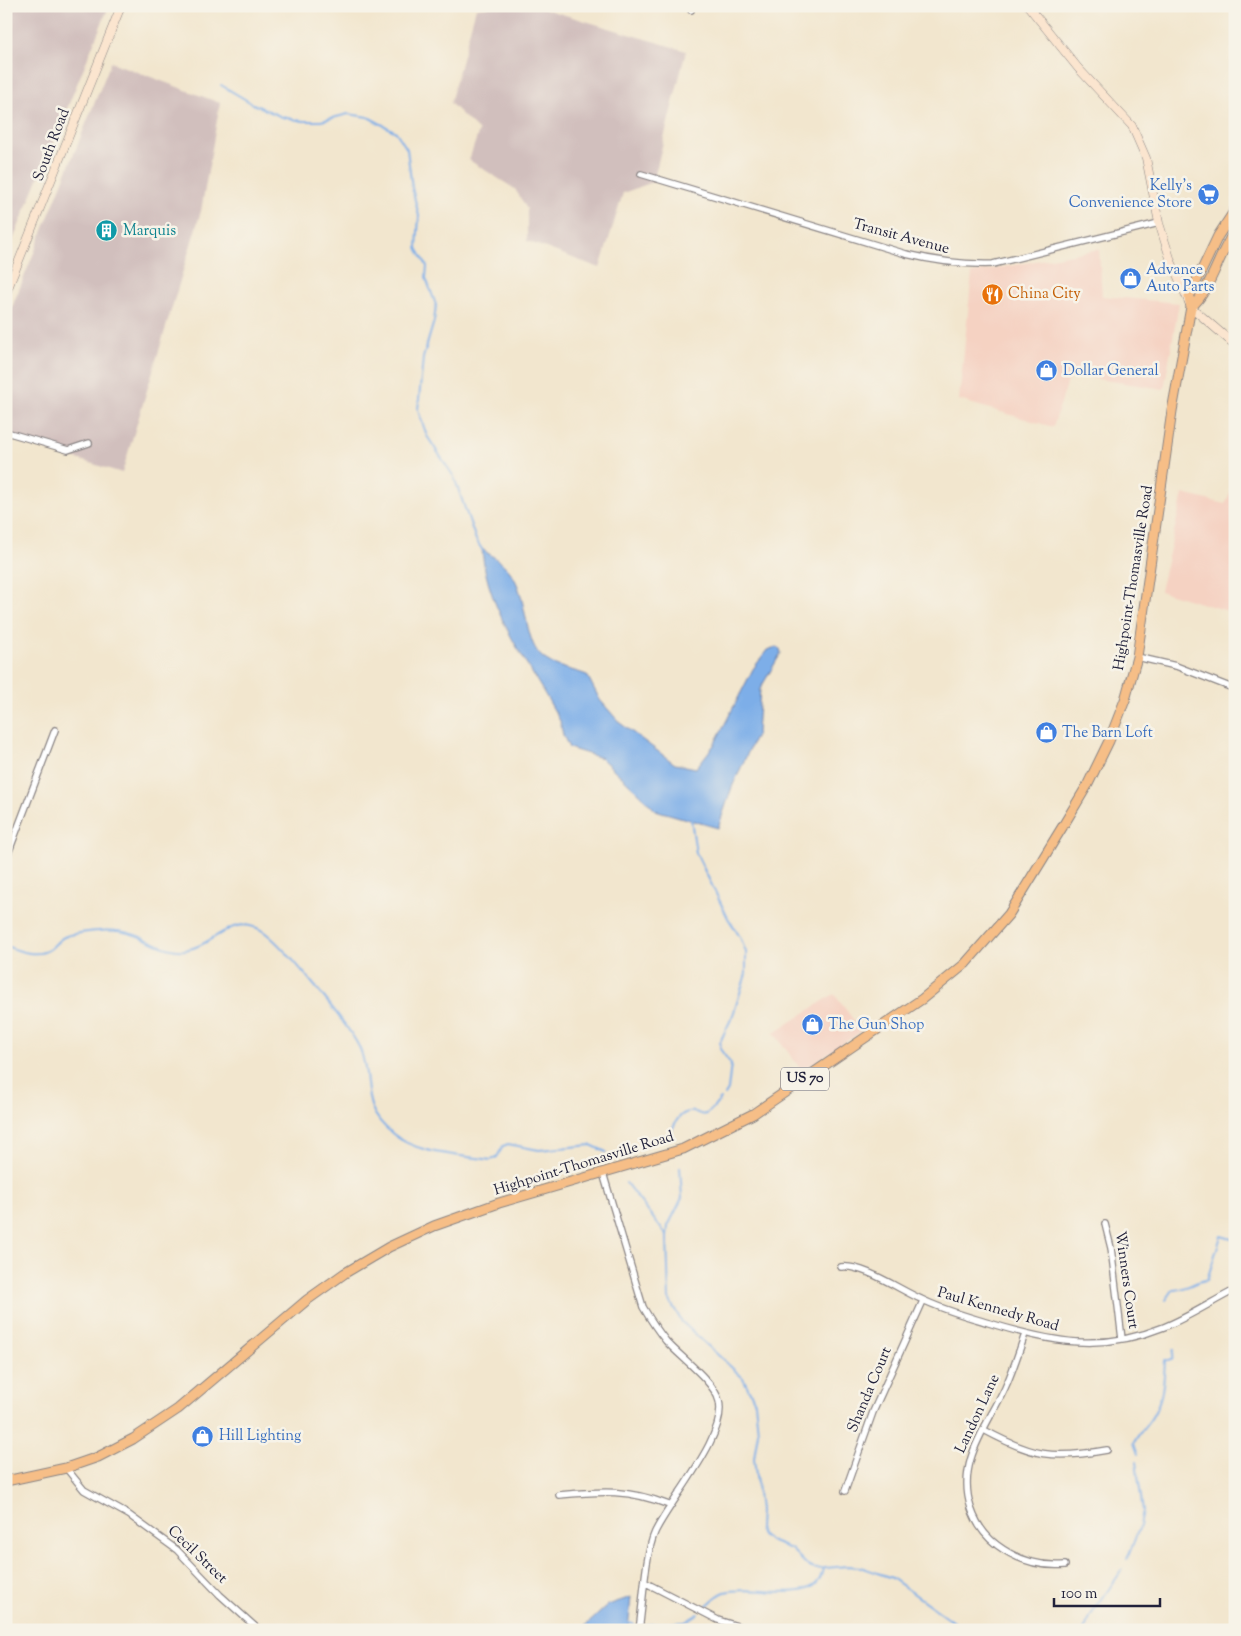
<svg xmlns="http://www.w3.org/2000/svg" width="1241" height="1636" viewBox="0 0 1241 1636" font-family="'Sorts Mill Goudy',serif">
<style>
.built{fill:#f5d2c2}
.industrial{fill:#d1bfbd}
.water{fill:#7daee8;stroke:#506892}
.lines{fill:none;stroke-linecap:round;stroke-linejoin:round}
.stream{stroke:#7daee8;stroke-width:2}
.street-casing{stroke:#8a8484;stroke-width:8}
.secondary-casing{stroke:#8a8484;stroke-width:9}
.primary-casing{stroke:#8a8484;stroke-width:11}
.street{stroke:#fff;stroke-width:5.5}
.secondary{stroke:#fbe5cf;stroke-width:8}
.primary{stroke:#f6be87;stroke-width:9}
.labels{text-anchor:middle;dominant-baseline:central;stroke-width:5;stroke-linejoin:round;paint-order:stroke}
.shield{fill:#f7f3e8;stroke:#62616f;stroke-width:1}
.shield-label{font-size:14px;font-weight:bold;fill:#22223b}
.street-label{font-size:15px;fill:#22223b;stroke:#f7f3e8}
.shop-label{font-size:15px;fill:#366cbe;stroke:#f7f3e8;text-anchor:start}
.culture-label{font-size:15px;fill:#0d838f;stroke:#f7f3e8;text-anchor:start}
.food-label{font-size:15px;fill:#c56008;stroke:#f7f3e8;text-anchor:start}
</style>
<rect width="100%" height="100%" fill="#f7f3e8"/>
<filter id="ink" filterUnits="userSpaceOnUse"><feTurbulence type="fractalNoise" baseFrequency=".02" numOctaves="2"/><feDisplacementMap in="SourceGraphic" scale="10" xChannelSelector="R" yChannelSelector="G"/><feConvolveMatrix kernelMatrix="1 2 1 2 8 2 1 2 1" color-interpolation-filters="sRGB"/></filter>
<filter id="wash" filterUnits="userSpaceOnUse"><feTurbulence type="fractalNoise" baseFrequency=".0096" numOctaves="4" result="noise"/><feDisplacementMap in="SourceGraphic" scale="20" xChannelSelector="R" yChannelSelector="G"/><feGaussianBlur stdDeviation="1.12" result="paint"/><feColorMatrix in="noise" values="0 0 0 0 0 0 0 0 0 0 0 0 0 0 0 0 0 1.4 0 .05"/><feComposite in="paint" operator="in"/></filter>
<g filter="url(#wash)">
<rect width="100%" height="100%" fill="#f2e6ce"/>
<path class="built" d="M1099,249L1102,296L1179,303L1164,389L1070,375L1053,427L959,400L972,273Z
M1235,482V613L1160,591L1183,494L1225,504Z
M834,994L862,1031L802,1071L774,1033Z"/>
<path class="industrial" d="M6,6H109L6,257Z
M493,6H535L686,51L653,182L623,193L600,268L527,241V209L515,189L469,160L479,131L450,103L476,8Z
M111,62L220,103L201,211L122,473L6,437V322Z"/>
<path class="water" d="M482,549C493,557 503,562 511,573C527,594 524,640 541,656C554,668 572,669 587,675L600,700L620,723L675,764L696,768L714,745L753,669L767,650L776,647L780,649L781,653L760,689L757,733L732,787L718,828L655,810L637,791L601,758L569,748L563,735L560,721C531,666 487,613 482,549Z
M631,1597L628,1630H581L608,1605Z"/>
<g class="lines">
<path class="stream" d="M221,85L253,104L282,117L303,121H321L348,114L368,117L396,132L407,149L412,188L419,216L417,248L427,266L426,278L436,305L434,321L423,358L418,410L427,436L454,477L476,540L483,551
M691,819L696,853L728,918L740,937L746,952V974L733,1015L720,1042V1049L731,1064L728,1090L725,1095
M6,946C19,951 37,958 50,949C55,945 58,940 64,937C73,933 88,932 98,931C110,930 123,931 135,935C151,940 167,952 185,950C214,946 231,913 261,930C281,941 351,1028 360,1049C374,1085 357,1105 393,1134C418,1155 461,1155 491,1160L497,1157L503,1146L508,1144L539,1150L591,1145L606,1152
M669,1137C674,1125 679,1109 695,1112C699,1113 702,1116 706,1114C712,1111 716,1104 721,1099
M680,1167L682,1198L668,1226L667,1237L669,1299L682,1322L743,1378L755,1402L758,1432L754,1458L760,1510L759,1528L762,1535L770,1541L791,1549L809,1567L815,1569L847,1566L860,1567L892,1578L952,1621L968,1630
M626,1183L667,1236
M1166,1300L1173,1290C1186,1290 1194,1281 1207,1280L1221,1236L1235,1240
M1138,1454L1134,1443C1138,1433 1146,1427 1152,1417C1163,1399 1164,1381 1165,1360H1172L1174,1350
M1127,1559L1140,1526L1143,1511L1136,1462
M706,1606C712,1601 718,1594 725,1592C748,1585 802,1601 817,1583C821,1579 822,1573 823,1568
M628,1623L634,1624
M646,1625L685,1622L698,1614
M1084,1630L1091,1615L1122,1570"/>
</g>
</g>
<g filter="url(#ink)">
<g class="lines">
<defs>
<path id="street" d="M691,10V6
M641,174L906,254C935,261 962,265 993,264L1159,223
M6,432L68,450L89,443
M1137,657L1176,666L1235,689
M6,859L55,730
M603,1173L643,1307C650,1319 657,1330 666,1341C680,1357 714,1381 719,1401C728,1435 671,1499 655,1532C645,1554 643,1604 639,1630
M1105,1224L1111,1248L1122,1339
M841,1267C863,1264 900,1290 921,1299C943,1310 966,1316 989,1323C1052,1342 1100,1353 1164,1327C1189,1317 1211,1302 1235,1290
M1025,1334C1019,1352 1013,1370 1005,1388C987,1427 956,1462 971,1508C976,1523 985,1536 997,1545C1017,1560 1040,1567 1065,1565
M984,1430C1032,1456 1052,1460 1107,1450
M66,1468L84,1490L129,1515L177,1550L220,1595L259,1630
M845,1491L873,1412L923,1301
M559,1495C602,1491 629,1489 669,1505
M646,1583L718,1620L750,1630
M866,1630H878"/>
<path id="secondary" d="M1028,6L1078,68L1132,126L1146,158L1159,223L1171,261L1191,307L1235,345
M6,293L121,6"/>
<path id="primary" d="M1191,307C1210,292 1219,253 1235,231
M6,1481L66,1468L98,1457L133,1439L178,1409L307,1300L345,1273L389,1247L434,1226L499,1203L683,1149L753,1114L922,999L965,964L1009,914L1063,826L1088,784L1109,741L1125,700L1137,657L1172,411L1191,307L1189,297L1218,236L1235,210"/>
</defs>
<use href="#street" class="street-casing"/>
<use href="#secondary" class="secondary-casing"/>
<use href="#primary" class="primary-casing"/>
<use href="#street" class="street"/>
<use href="#secondary" class="secondary"/>
<use href="#primary" class="primary"/>
</g>
</g>
<defs>
<symbol id="supermarket-disc" viewBox="-11 -11 22 22"><circle r="9.5" fill="#3f7fe0" stroke="#f7f3e8"/><path d="M-6-5.5h2.5l.6 2H6L4.5 2H-2.5L-4.4-4H-6ZM-1.5 3.2a1.3 1.3 0 1 0 .1 0ZM3 3.2a1.3 1.3 0 1 0 .1 0Z" fill="#fff"/></symbol>
<symbol id="building-disc" viewBox="-11 -11 22 22"><circle r="9.5" fill="#0f9aa8" stroke="#f7f3e8"/><path d="M-4-6H4V6H1V3H-1V6H-4ZM-2.5-4.3h1.7v1.8h-1.7ZM.8-4.3h1.7v1.8H.8ZM-2.5-1h1.7V.8h-1.7ZM.8-1h1.7V.8H.8Z" fill="#fff"/></symbol>
<symbol id="shop-disc" viewBox="-11 -11 22 22"><circle r="9.5" fill="#3f7fe0" stroke="#f7f3e8"/><path d="M-5-2.5h2.3a2.7 3.5 0 0 1 5.4 0H5L5.5 6h-11ZM-1.5-2.5h3a1.5 2.3 0 0 0-3 0Z" fill="#fff"/></symbol>
<symbol id="restaurant-disc" viewBox="-11 -11 22 22"><circle r="9.5" fill="#e8710a" stroke="#f7f3e8"/><path d="M-5-6h1v4h1v-4h1v4h1v-4h1v5L-1.5 .5V6h-2V.5L-5-1ZM5-6V6H3V1.5H1.5Q1.5-4 5-6Z" fill="#fff"/></symbol>
</defs>
<g fill-rule="evenodd">
<use href="#supermarket-disc" x="1196" y="182" width="25" height="25"/>
<use href="#building-disc" x="94" y="218" width="25" height="25"/>
<use href="#shop-disc" x="1118" y="266" width="25" height="25"/>
<use href="#restaurant-disc" x="980" y="282" width="25" height="25"/>
<use href="#shop-disc" x="1034" y="358" width="25" height="25"/>
<use href="#shop-disc" x="1034" y="720" width="25" height="25"/>
<use href="#shop-disc" x="800" y="1012" width="25" height="25"/>
<use href="#shop-disc" x="190" y="1424" width="25" height="25"/>
</g>
<g class="labels">
<rect class="shield" x="781" y="1067.5" width="48" height="23" rx="4"/>
<g class="shield-label">
<text x="805" y="1079">US 70</text>
</g>
<g class="street-label">
<text transform="translate(52 145) rotate(-69)">South Road</text>
<text transform="translate(901 237) rotate(15)">Transit Avenue</text>
<text transform="translate(1134 578) rotate(-81)">Highpoint-Thomasville Road</text>
<text transform="translate(584 1164) rotate(-17)">Highpoint-Thomasville Road</text>
<text transform="translate(1126 1280) rotate(82)">Winners Court</text>
<text transform="translate(998 1310) rotate(16)">Paul Kennedy Road</text>
<text transform="translate(870 1390) rotate(-67)">Shanda Court</text>
<text transform="translate(978 1414) rotate(-65)">Landon Lane</text>
<text transform="translate(197 1555) rotate(44)">Cecil Street</text>
</g>
<g class="shop-label">
<text x="1192" y="186" text-anchor="end">Kelly's<tspan x="1192" dy="17">Convenience Store</tspan></text>
<text x="1146" y="270">Advance<tspan x="1146" dy="17">Auto Parts</tspan></text>
<text x="1063" y="371">Dollar General</text>
<text x="1062" y="733">The Barn Loft</text>
<text x="828" y="1025">The Gun Shop</text>
<text x="219" y="1436">Hill Lighting</text>
</g>
<g class="culture-label">
<text x="123" y="231">Marquis</text>
</g>
<g class="food-label">
<text x="1008" y="294">China City</text>
</g>
</g>
<rect width="1241" height="1636" fill="none" stroke="#f7f3e8" stroke-width="25"/>
<path d="M1054 1598v8h106v-8" fill="none" stroke="#22223b" stroke-width="2.5"/>
<text x="1061" y="1598" font-size="15" fill="#22223b" stroke="#f7f3e8" stroke-width="4" paint-order="stroke">100 m</text>
</svg>
